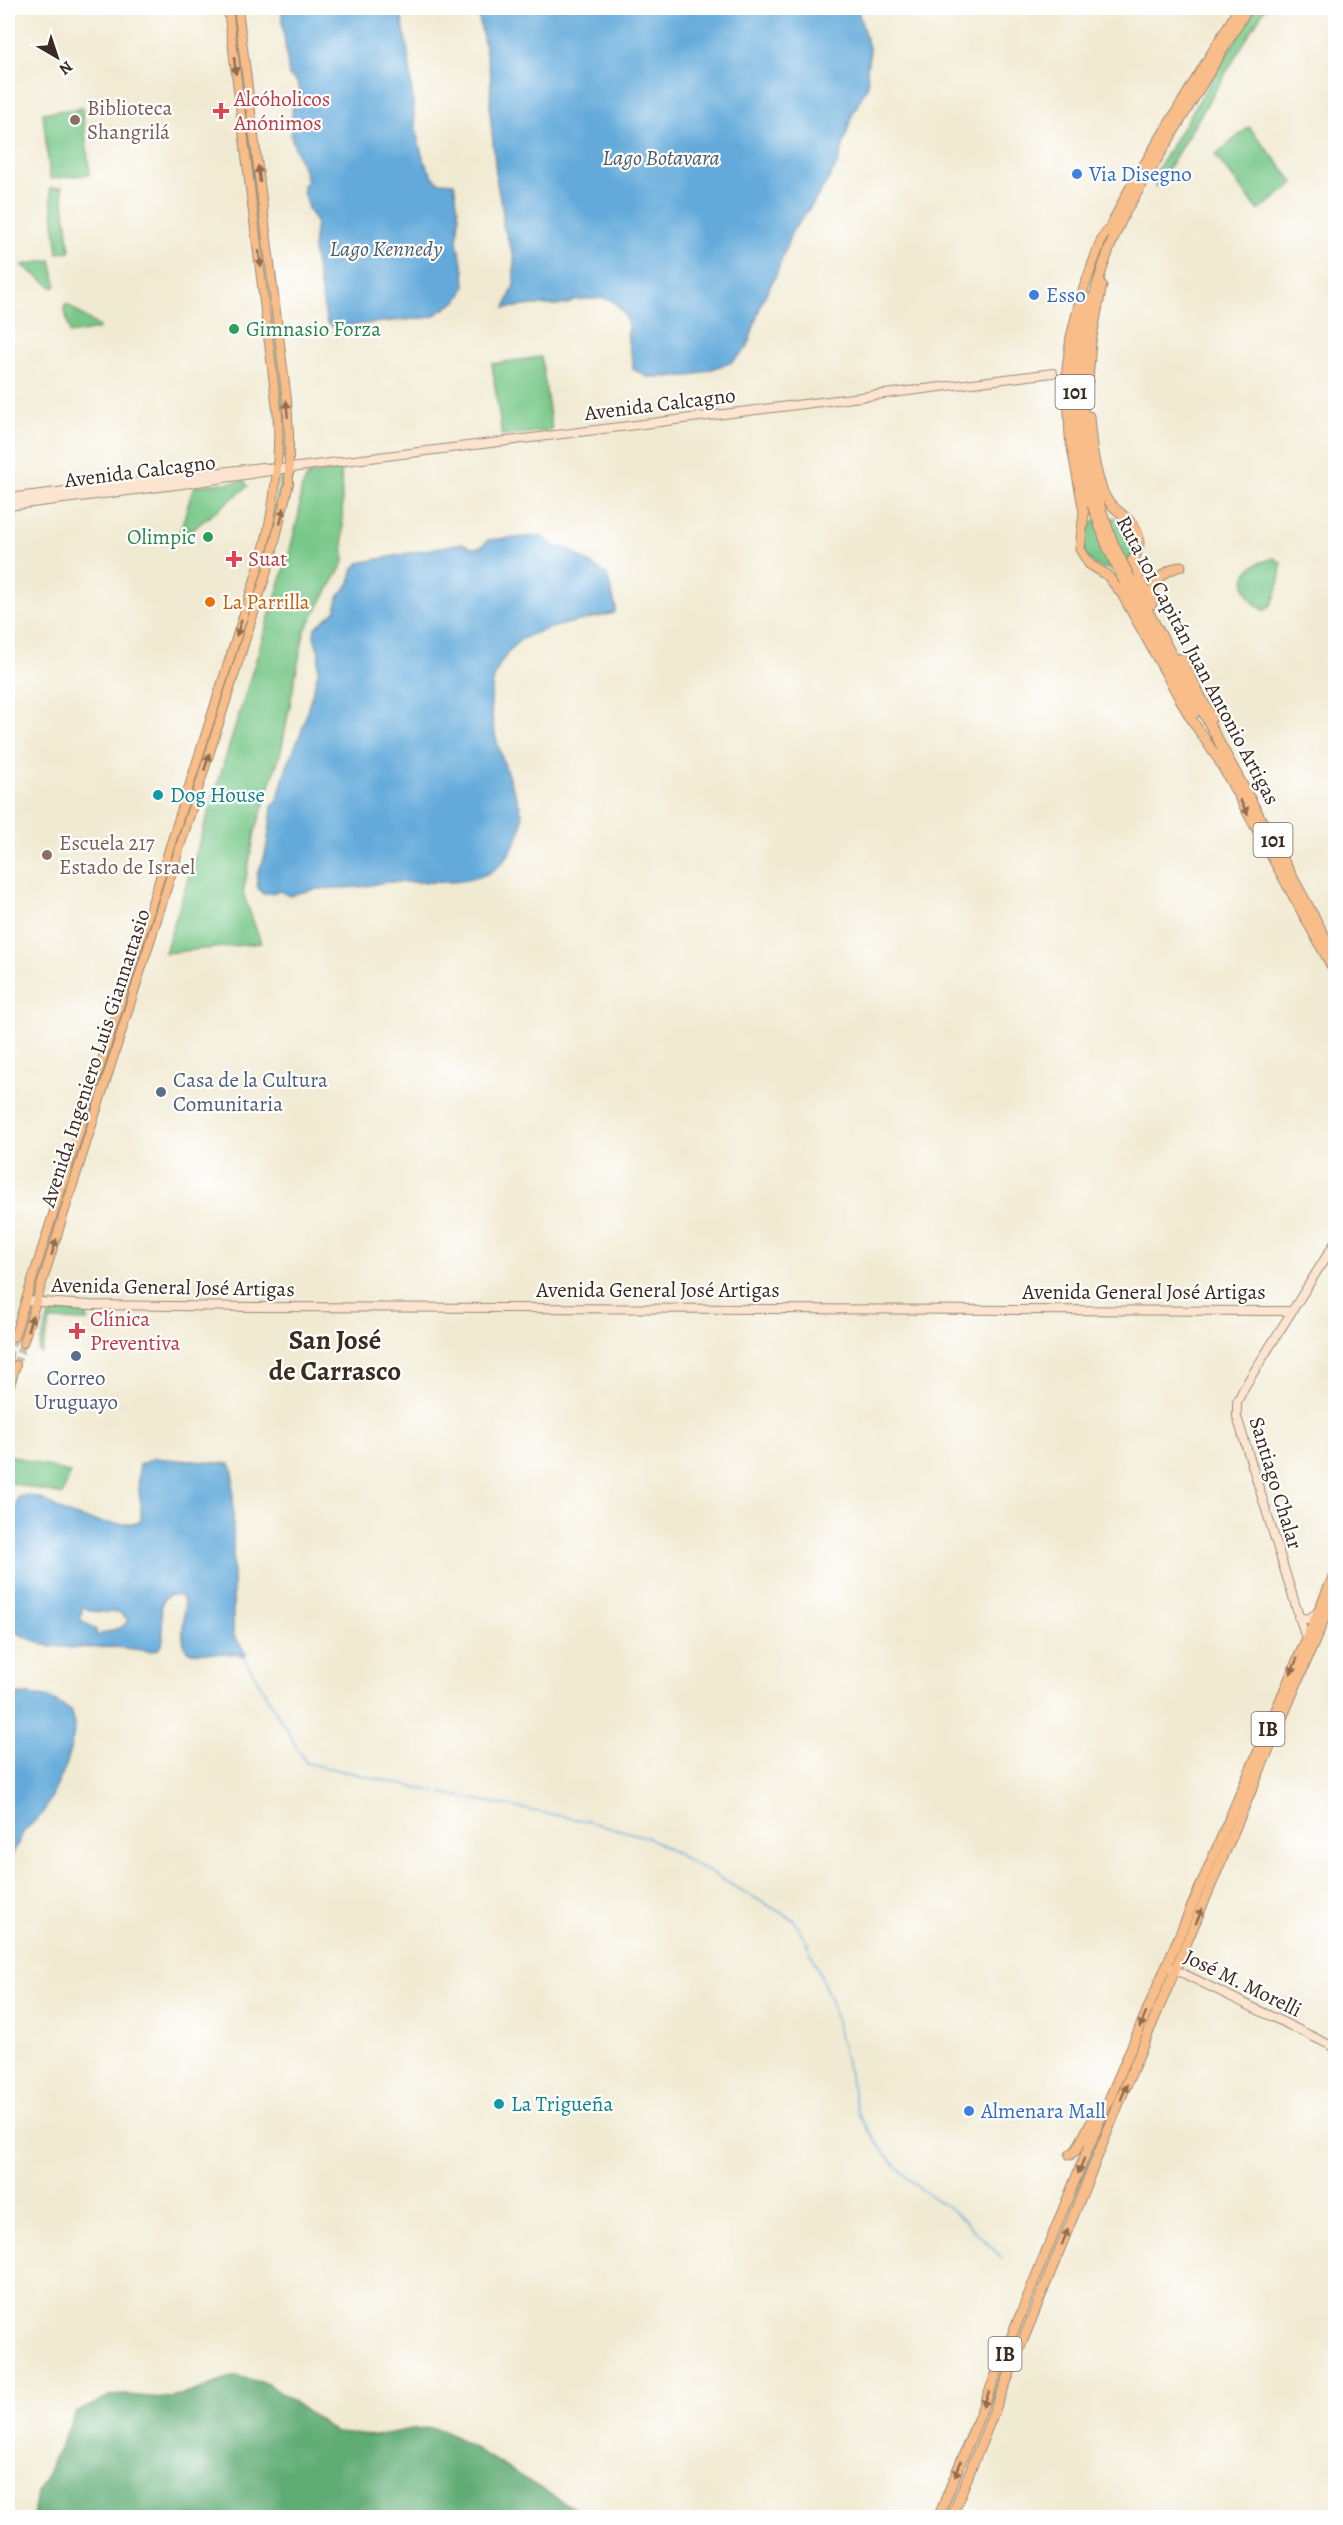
<svg xmlns="http://www.w3.org/2000/svg" width="1343" height="2525" viewBox="0 0 1343 2525" font-family="Alegreya,serif">
<style>
.green{fill:#77c788;stroke:#597853;stroke-width:1.5}
.forest{fill:#61ac74;stroke:#4e6b49;stroke-width:1.5}
.water{fill:#64aada;stroke:#506a7c;stroke-width:1.5;fill-rule:evenodd}
.lines{fill:none;stroke-linecap:round;stroke-linejoin:round}
.stream{stroke:#64aada;stroke-width:1.5}
.primary-tunnel{stroke:#cdc4ae;stroke-width:8;stroke-dasharray:8 4;stroke-linecap:butt}
.secondary-casing{stroke:#968a78;stroke-width:10}
.primary-casing{stroke:#968a78;stroke-width:10}
.highway-casing{stroke:#968a78;stroke-width:11}
.secondary{stroke:#fce5d0;stroke-width:8}
.primary{stroke:#f8bd89;stroke-width:8}
.highway{stroke:#f8bd89;stroke-width:9}
.highway-bridge-casing{stroke:#968a78;stroke-width:11;stroke-linecap:butt}
.highway-bridge{stroke:#f8bd89;stroke-width:9}
.oneway{fill:#906c4e}
.health-dot{fill:#e0444e;stroke:#fff;stroke-width:2}
.education-dot{fill:#8d6e63;stroke:#fff;stroke-width:2}
.shop-dot{fill:#3f7fe0;stroke:#fff;stroke-width:2}
.leisure-dot{fill:#2e9e5b;stroke:#fff;stroke-width:2}
.food-dot{fill:#e8710a;stroke:#fff;stroke-width:2}
.culture-dot{fill:#0f9aa8;stroke:#fff;stroke-width:2}
.service-dot{fill:#5c6f8a;stroke:#fff;stroke-width:2}
.labels{text-anchor:middle;dominant-baseline:central;stroke-width:4.5;stroke-linejoin:round;paint-order:stroke}
.shield{fill:#fff;stroke:#766a62;stroke-width:1.5}
.shield-label{font-size:20px;font-weight:bold;fill:#3b2a1e}
.health-label{font-size:21px;fill:#be3a42;stroke:#fff;text-anchor:start}
.education-label{font-size:21px;fill:#785e54;stroke:#fff;text-anchor:start}
.shop-label{font-size:21px;fill:#366cbe;stroke:#fff;text-anchor:start}
.leisure-label{font-size:21px;fill:#27864d;stroke:#fff;text-anchor:start}
.street-label{font-size:21px;fill:#3b2a1e;stroke:#fff}
.food-label{font-size:21px;fill:#c56008;stroke:#fff;text-anchor:start}
.culture-label{font-size:21px;fill:#0d838f;stroke:#fff;text-anchor:start}
.service-label{font-size:21px;fill:#4e5e75;stroke:#fff;text-anchor:start}
.water-label{font-size:22px;font-style:italic;fill:#4b5d69;stroke:#fff}
.district-label{font-size:27px;font-weight:bold;fill:#3b2a1e;stroke:#fff}
</style>
<rect width="100%" height="100%" fill="#fff"/>
<filter id="ink" filterUnits="userSpaceOnUse"><feTurbulence type="fractalNoise" baseFrequency=".0167" numOctaves="2"/><feDisplacementMap in="SourceGraphic" scale="12" xChannelSelector="R" yChannelSelector="G"/><feConvolveMatrix kernelMatrix="1 2 1 2 8 2 1 2 1" color-interpolation-filters="sRGB"/></filter>
<filter id="wash" filterUnits="userSpaceOnUse"><feTurbulence type="fractalNoise" baseFrequency=".008" numOctaves="4" result="noise"/><feDisplacementMap in="SourceGraphic" scale="24" xChannelSelector="R" yChannelSelector="G"/><feGaussianBlur stdDeviation="1.35" result="paint"/><feColorMatrix in="noise" values="0 0 0 0 0 0 0 0 0 0 0 0 0 0 0 0 0 1.4 0 .05"/><feComposite in="paint" operator="in"/></filter>
<g filter="url(#wash)">
<rect width="100%" height="100%" fill="#f1ead2"/>
<path class="green" d="M1255,8H1265L1157,187L1151,180Z
M244,87L284,400V460L282,457L241,88Z
M82,108L90,174L50,179L43,113Z
M1249,127L1294,183L1259,211L1215,155Z
M62,187L70,251L58,253L50,188Z
M51,260L56,285L53,288L22,265Z
M67,304L99,327L98,329L70,334L64,306Z
M541,357L552,430L502,436L492,364Z
M341,470L344,562L304,632L281,751L255,832L243,893L261,943L165,953L290,550L299,514L301,490L308,475Z
M283,475L286,477L271,549L142,951L275,513L280,477Z
M244,481L248,486L183,537H180L179,535L193,489L196,486Z
M1083 543a26 26 0 1 1 52 0a26 26 0 1 1-52 0Z
M1275,558L1281,563C1280,576 1278,605 1264,610C1249,602 1236,581 1252,567C1258,562 1267,560 1275,558Z
M51,1309L87,1310V1321L51,1320L41,1353L38,1351Z
M9,1455L70,1473L62,1495L8,1482Z
M1136,2052L1097,2150L1080,2184L1038,2283L1119,2084Z
M1033,2294L1035,2296C1005,2369 978,2444 948,2517L941,2518Z"/>
<path class="forest" d="M236,2376L268,2384L337,2433L375,2436L412,2429L432,2428L446,2431L588,2517H33L37,2493L76,2413L110,2396L127,2395L164,2398L189,2393Z"/>
<path class="water" d="M282,8H400C402,23 406,38 408,53C414,92 410,154 438,182L454,183L459,217L457,242L464,271L465,287L458,300L433,316L425,318L342,326H333L327,323L313,249L316,222L309,211L303,192V185L307,181C304,164 292,148 290,129C290,121 294,114 292,105L301,95L297,82L289,76L282,19Z
M477,8H857L870,51L867,68L868,85L852,115L838,163L814,202L791,233L777,273L762,301L747,348L732,362L691,376L648,377L633,369C634,355 624,341 629,328L624,313L613,301L605,298L574,300L568,304L560,305H532L505,308L514,285V257L503,225V212L497,183L490,112L491,77Z
M540,536L555,547L568,549L607,575L616,608L614,613C588,620 540,627 519,641C514,644 510,650 507,654C476,691 497,744 511,784C514,793 520,804 522,814C524,831 509,859 495,869C468,889 420,880 388,882C381,882 374,885 366,886C338,890 317,885 290,896L280,891L263,894L258,888C255,872 258,874 263,861C269,844 270,824 272,806L277,802L286,769L302,730L318,673L319,652L314,636L315,628L336,610L338,597L350,583L352,571L359,563L462,543L472,548L481,547L488,540Z
M154,1458L230,1464L233,1471V1634L246,1654L244,1657L235,1654L189,1652C175,1637 190,1612 182,1596L169,1595L164,1599L161,1605L163,1638L162,1645L158,1649L150,1651L116,1647L74,1648L44,1645L8,1629V1533L18,1497C36,1490 54,1509 71,1515C88,1521 119,1526 137,1523L141,1521C143,1502 135,1484 140,1465ZM83,1606L90,1611L120,1613L128,1621L122,1627L96,1636V1630L80,1619Z
M8,1693L47,1697L70,1710L75,1727L67,1763L53,1794L42,1814L24,1831L8,1863Z"/>
<g class="lines">
<path class="stream" d="M244,1657L306,1763L436,1792
M441,1793L586,1821L647,1837L794,1920L807,1943L831,2001L859,2116L886,2155L915,2185L958,2214L1002,2258"/>
</g>
</g>
<g filter="url(#ink)">
<g class="lines">
<path class="primary-tunnel" d="M8,1358L14,1337
M16,1365L23,1343"/>
<defs>
<path id="secondary" d="M8,498L262,467L273,469
M8,506L191,483L290,468L1053,373
M26,1301L90,1305L255,1307L1291,1311
M1298,1617L1307,1619L1317,1613
M1307,1642L1237,1417V1402L1245,1386L1336,1241
M1170,1967L1336,2048"/>
<path id="primary" d="M14,1337L260,563C273,515 280,467 278,417L228,8
M23,1343L270,562L289,483V433L287,400L238,8
M8,1360V1358
M8,1392L16,1365"/>
<path id="highway" d="M1109,229L1102,238L1081,296L1071,337L1067,369L1070,437L1084,512L1080,549L1089,564L1107,575L1122,594L1190,717L1216,756
M1107,233L1130,188L1239,8
M1086,297C1069,366 1072,438 1092,505
M1088,381L1091,342L1102,285
M1089,416C1091,442 1094,470 1104,494C1110,508 1124,513 1132,524C1146,541 1137,562 1120,571
M1099,503C1070,405 1080,303 1126,211L1248,8
M1131,563L1152,604
M1130,578L1336,957
M1124,582L1195,713
M1151,600C1151,582 1164,571 1181,566
M1181,658L1212,718
M1215,753L1336,974
M1070,2155L1076,2150L1097,2112
M938,2518L1084,2158L1336,1570
M951,2518L1130,2076L1336,1591"/>
</defs>
<use href="#secondary" class="secondary-casing"/>
<use href="#primary" class="primary-casing"/>
<use href="#highway" class="highway-casing"/>
<use href="#secondary" class="secondary"/>
<use href="#primary" class="primary"/>
<use href="#highway" class="highway"/>
<defs>
<path id="highway-bridge" d="M1099,503L1113,543L1130,578
M1092,505L1107,546L1124,582"/>
</defs>
<use href="#highway-bridge" class="highway-bridge-casing"/>
<use href="#highway-bridge" class="highway-bridge"/>
</g>
<defs><path id="oneway-solid" d="M-6-.8H1V-3.2L6.5 0L1 3.2V.8H-6Z" transform="scale(1.5)"/></defs>
<g class="oneway">
<use href="#oneway-solid" transform="translate(235 66) rotate(84)"/>
<use href="#oneway-solid" transform="translate(259 174) rotate(-97)"/>
<use href="#oneway-solid" transform="translate(260 259) rotate(83)"/>
<use href="#oneway-solid" transform="translate(287 409) rotate(-95)"/>
<use href="#oneway-solid" transform="translate(282 516) rotate(-77)"/>
<use href="#oneway-solid" transform="translate(239 628) rotate(108)"/>
<use href="#oneway-solid" transform="translate(207 762) rotate(-72)"/>
<use href="#oneway-solid" transform="translate(1244 807) rotate(61)"/>
<use href="#oneway-solid" transform="translate(54 1247) rotate(-73)"/>
<use href="#oneway-solid" transform="translate(30 1323) rotate(-72)"/>
<use href="#oneway-solid" transform="translate(1294 1666) rotate(113)"/>
<use href="#oneway-solid" transform="translate(1199 1916) rotate(-67)"/>
<use href="#oneway-solid" transform="translate(1143 2020) rotate(114)"/>
<use href="#oneway-solid" transform="translate(1124 2092) rotate(-68)"/>
<use href="#oneway-solid" transform="translate(1081 2166) rotate(112)"/>
<use href="#oneway-solid" transform="translate(1065 2237) rotate(-68)"/>
<use href="#oneway-solid" transform="translate(986 2399) rotate(112)"/>
<use href="#oneway-solid" transform="translate(958 2469) rotate(112)"/>
</g>
</g>
<g class="health-dot">
<path d="M218 102h6v6h6v6h-6v6h-6v-6h-6v-6h6z"/>
<path d="M231 550h6v6h6v6h-6v6h-6v-6h-6v-6h6z"/>
<path d="M74 1322h6v6h6v6h-6v6h-6v-6h-6v-6h6z"/>
</g>
<g class="education-dot">
<circle cx="75" cy="120" r="6"/>
<circle cx="47" cy="855" r="6"/>
</g>
<g class="shop-dot">
<circle cx="1077" cy="174" r="6"/>
<circle cx="1034" cy="295" r="6"/>
<circle cx="969" cy="2111" r="6"/>
</g>
<g class="leisure-dot">
<circle cx="234" cy="329" r="6"/>
<circle cx="208" cy="537" r="6"/>
</g>
<circle class="food-dot" cx="210" cy="602" r="6"/>
<g class="culture-dot">
<circle cx="158" cy="795" r="6"/>
<circle cx="499" cy="2104" r="6"/>
</g>
<g class="service-dot">
<circle cx="161" cy="1092" r="6"/>
<circle cx="76" cy="1356" r="6"/>
</g>
<g class="labels">
<g class="shield">
<rect x="1055.5" y="375" width="39" height="34" rx="4.5"/>
<rect x="1253.5" y="823" width="39" height="34" rx="4.5"/>
<rect x="1251.5" y="1712" width="33" height="34" rx="4.5"/>
<rect x="988.5" y="2337" width="33" height="34" rx="4.5"/>
</g>
<g class="shield-label">
<text x="1075" y="392">101</text>
<text x="1273" y="840">101</text>
<text x="1268" y="1729">IB</text>
<text x="1005" y="2354">IB</text>
</g>
<g class="health-label">
<text x="234" y="99">Alcóholicos<tspan x="234" dy="24">Anónimos</tspan></text>
<text x="248" y="559">Suat</text>
<text x="90" y="1319">Clínica<tspan x="90" dy="24">Preventiva</tspan></text>
</g>
<g class="education-label">
<text x="87" y="108">Biblioteca<tspan x="87" dy="24">Shangrilá</tspan></text>
<text x="59" y="843">Escuela 217<tspan x="59" dy="24">Estado de Israel</tspan></text>
</g>
<g class="shop-label">
<text x="1089" y="174">Via Disegno</text>
<text x="1046" y="295">Esso</text>
<text x="981" y="2111">Almenara Mall</text>
</g>
<g class="leisure-label">
<text x="246" y="329">Gimnasio Forza</text>
<text x="196" y="537" text-anchor="end">Olimpic</text>
</g>
<g class="street-label">
<text transform="translate(660 404) rotate(-7)">Avenida Calcagno</text>
<text transform="translate(140 471) rotate(-7)">Avenida Calcagno</text>
<text transform="translate(1198 660) rotate(62)">Ruta 101 Capitán Juan Antonio Artigas</text>
<text transform="translate(95 1058) rotate(-72)">Avenida Ingeniero Luis Giannattasio</text>
<text transform="translate(173 1287) rotate(1)">Avenida General José Artigas</text>
<text x="658" y="1290">Avenida General José Artigas</text>
<text x="1144" y="1292">Avenida General José Artigas</text>
<text transform="translate(1276 1483) rotate(73)">Santiago Chalar</text>
<text transform="translate(1243 1983) rotate(26)">José M. Morelli</text>
</g>
<g class="food-label">
<text x="222" y="602">La Parrilla</text>
</g>
<g class="culture-label">
<text x="170" y="795">Dog House</text>
<text x="511" y="2104">La Trigueña</text>
</g>
<g class="service-label">
<text x="173" y="1080">Casa de la Cultura<tspan x="173" dy="24">Comunitaria</tspan></text>
<text x="76" y="1378" text-anchor="middle">Correo<tspan x="76" dy="24">Uruguayo</tspan></text>
</g>
<g class="water-label">
<text x="661" y="158">Lago Botavara</text>
<text x="386" y="249">Lago Kennedy</text>
</g>
<g class="district-label">
<text x="335" y="1340">San José<tspan x="335" dy="31">de Carrasco</tspan></text>
</g>
</g>
<rect width="1343" height="2525" fill="none" stroke="#fff" stroke-width="30"/>
<g transform="translate(57 57) rotate(141)" stroke="#ffffff" stroke-width="4.5" paint-order="stroke">
<path d="M0-4.5L10 22L0 15L-10 22Z" fill="#3b2a1e"/>
<text y="-9" font-size="16" font-weight="bold" text-anchor="middle" fill="#3b2a1e">N</text>
</g>
</svg>
